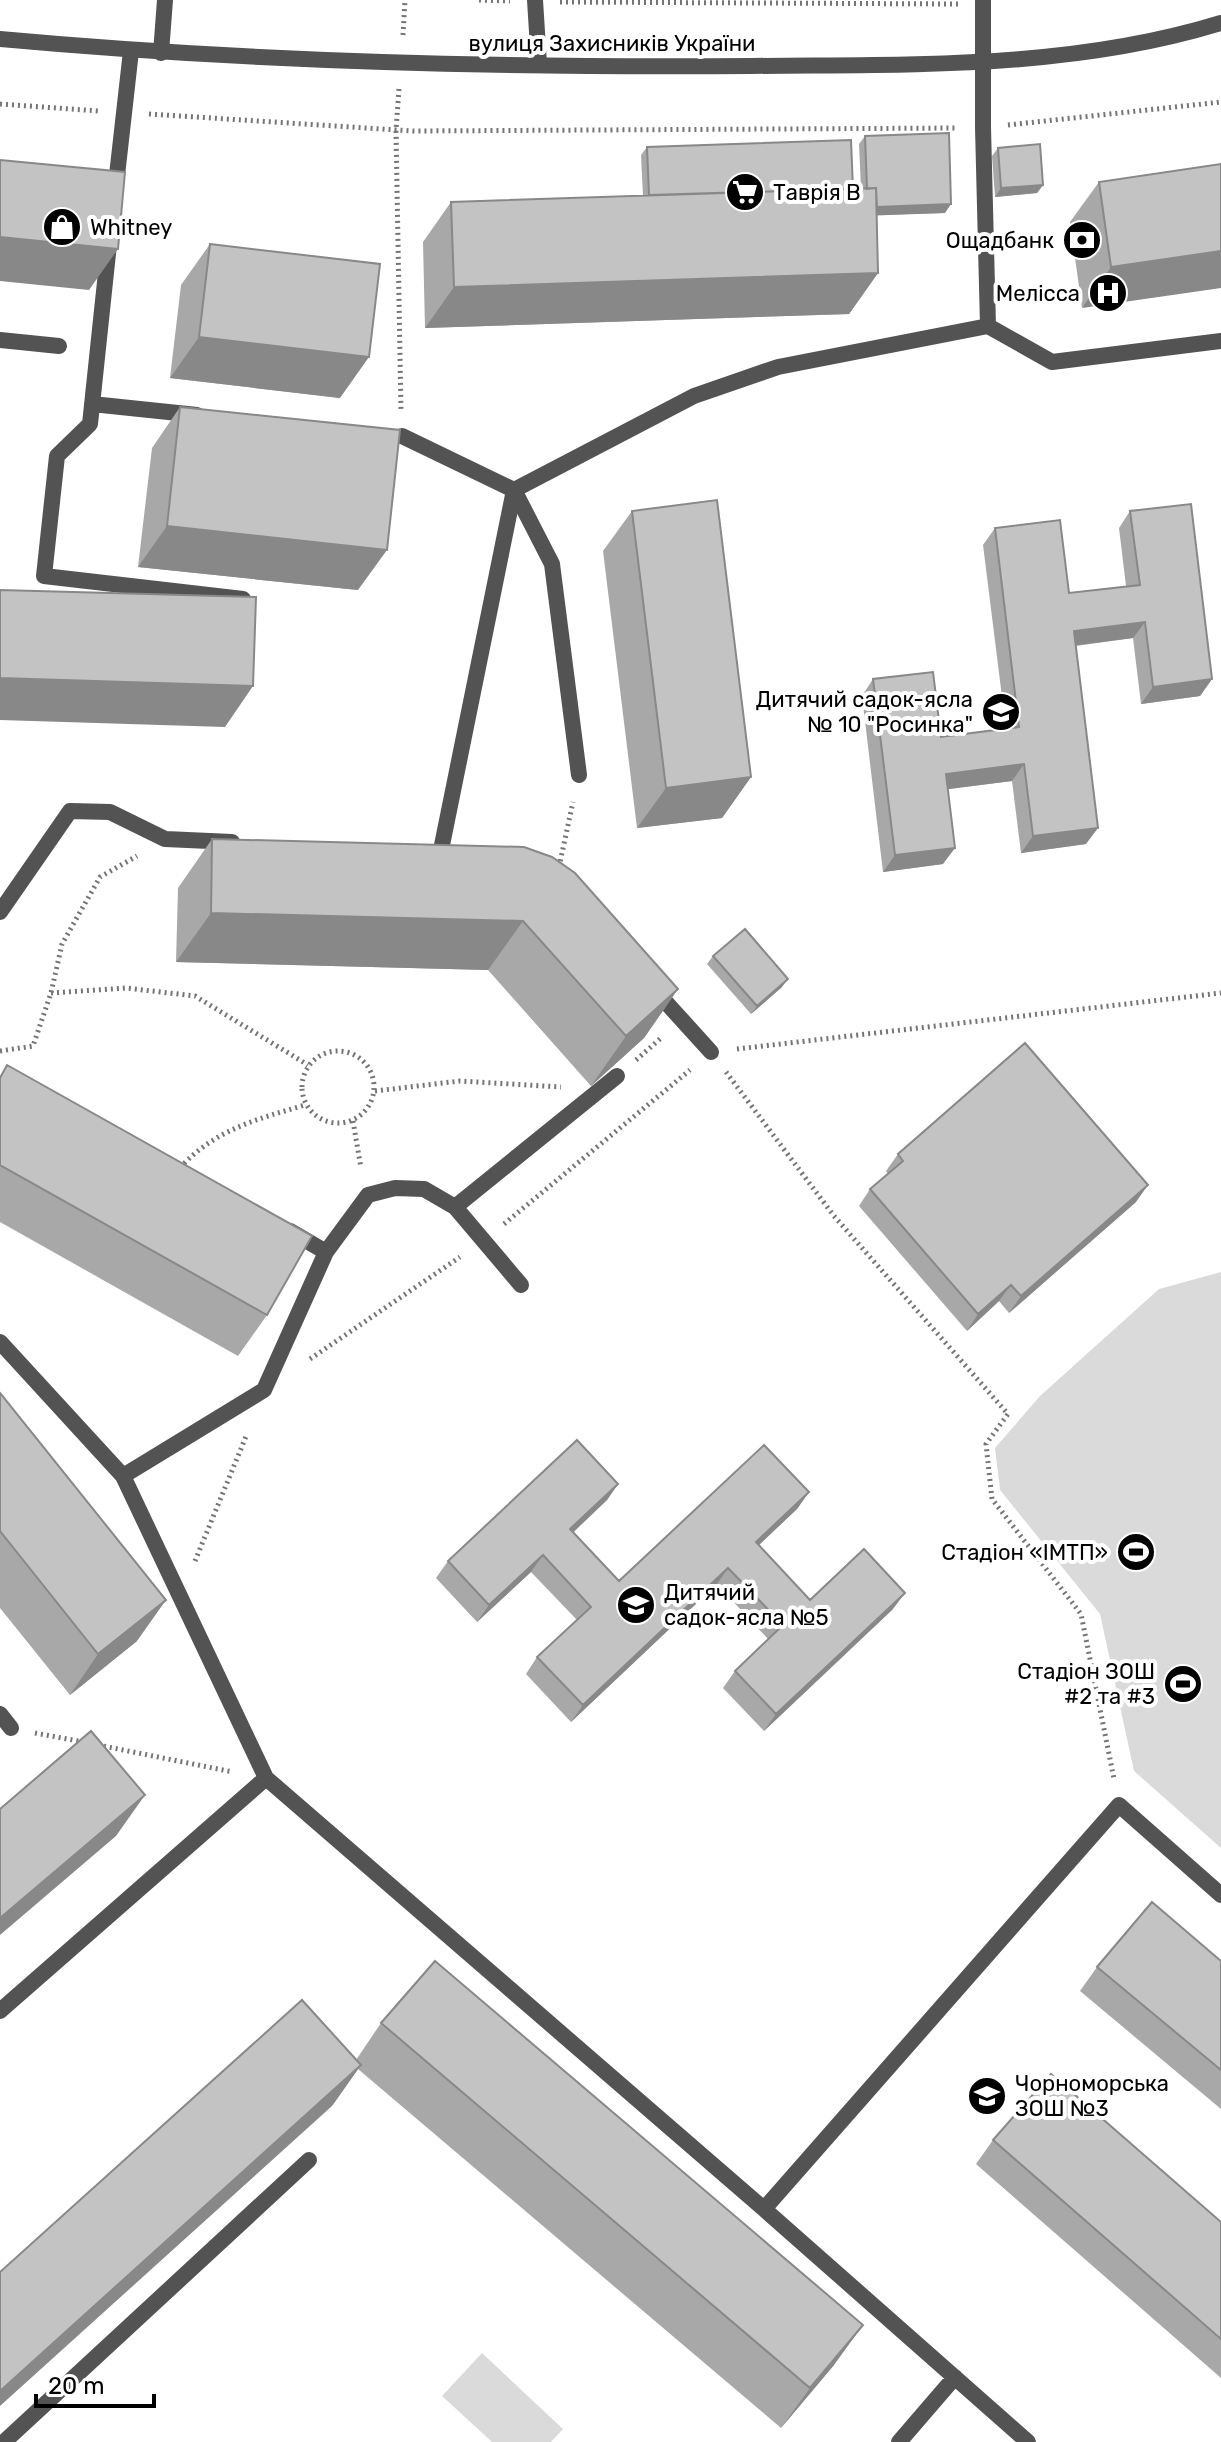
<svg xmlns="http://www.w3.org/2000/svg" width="1221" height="2442" viewBox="0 0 1221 2442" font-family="Rubik,sans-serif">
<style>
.green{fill:#dadada}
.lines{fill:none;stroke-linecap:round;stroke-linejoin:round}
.path{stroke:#757575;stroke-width:5;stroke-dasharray:2 4;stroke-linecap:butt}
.service{stroke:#535353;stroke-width:16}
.tertiary{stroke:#535353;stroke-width:16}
.wall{fill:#a8a8a8}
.shaded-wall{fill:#888}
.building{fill:#c3c3c3;stroke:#888;stroke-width:2}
.labels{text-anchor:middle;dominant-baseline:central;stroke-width:8;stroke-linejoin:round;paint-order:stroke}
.street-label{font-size:22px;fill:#000;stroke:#fff}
.poi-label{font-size:22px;fill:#000;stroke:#fff;text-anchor:end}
</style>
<rect width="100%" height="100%" fill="#fff"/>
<path class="green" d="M1221,1272V1848L1134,1771L1100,1614L1000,1490L995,1448L1040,1396L1159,1289Z
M482,2353L563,2429L551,2442H492L442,2396Z"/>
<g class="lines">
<path class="path" d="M479,0L510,1
M560,2L958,4
M403,35L405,0
M399,89L396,130L401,411
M0,104L99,111
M149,114L413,131L958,128
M1008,125L1221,102
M559,867L573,802
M51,993L126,988L195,996L308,1065
M737,1049L1221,993
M302 1087a36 36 0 1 1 72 0a36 36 0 1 1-72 0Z
M0,1051L33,1046L51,993L62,944L100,877L137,856
M636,1060L661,1038
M726,1072L834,1216L1008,1414L986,1444L992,1499L1081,1614L1114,1779
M375,1091L460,1081L561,1087
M353,1121L361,1168
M180,1168C215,1129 258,1119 305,1105
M504,1224L690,1070
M310,1359L460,1257
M195,1561L247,1434
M35,1733L84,1742
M98,1745L233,1772"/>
<path class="service" d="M535,0L539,64
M983,0V127L988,326L1052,362L1221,341
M161,53L165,0
M115,193L131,51
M109,244L90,424L57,456L44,576L243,599
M0,340L59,346
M92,404L197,415
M402,436L514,490L552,564L579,775
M441,850L514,490L694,396L778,367L988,326
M0,912L70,811L110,812L165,839L232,842
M653,988L711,1052
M455,1207L617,1076
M326,1252L368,1195L395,1188L424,1189L455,1207L521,1285
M0,1342L123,1476L266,1778L764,2209L1028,2442
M123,1476L264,1390L326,1252L290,1231
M0,1714L11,1728
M0,2011L266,1778
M764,2209L1119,1805L1221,1895
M4,2442L309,2160
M899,2442L955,2377"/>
<path class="tertiary" d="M0,39C250,62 500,68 751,66C909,64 1068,70 1221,23"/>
</g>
<path class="wall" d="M865,136L945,213L877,215L878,273L849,314L425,328L423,242L451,202L643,196L641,155L647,147L853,189H861L859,144Z
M998,148L1043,185L1037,193L995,197L992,156Z
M1221,164L1082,308L1070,222L1099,182Z
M210,244L340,398L170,378L181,285Z
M180,407L358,590L138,567L152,448Z
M632,511L751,777L722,818L637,828L603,551Z
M1130,511L1212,679L1200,696L1141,704L1133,638L1076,646L1086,844L1021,853L1012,781L947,789L943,864L883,872L862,696L873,679L941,737L1006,729L983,545L995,528L1069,593L1126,586L1119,528Z
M212,839L575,873L678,989L644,1038L591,1086L488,970L176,962L178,888Z
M713,956L782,987L751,1014L707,964Z
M7,1065L267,1315L238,1356L0,1222V1076Z
M898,1154L1136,1202L1009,1313L999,1301L967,1331L859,1206L870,1189L888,1174L886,1171Z
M0,1393L137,1641L70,1695L0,1608Z
M618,1484L607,1500L573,1532L619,1581L809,1492L797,1509L759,1545L810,1600L893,1609L764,1731L723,1688L735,1671L768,1639L717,1584L571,1722L526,1674L537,1657L577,1620L531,1572L477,1622L436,1578L448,1561Z
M1221,1961V2109L1080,1991L1097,1967Z
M381,2023L834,2365L781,2428L358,2069L332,2106L356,2060Z
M993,2140L1221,2222V2378L976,2164Z"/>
<path class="shaded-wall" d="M1043,185L1037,193L995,197L1001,188Z
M951,204L945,213L861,216L867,207Z
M0,237L118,249L89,290L0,281Z
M1221,251V288L1082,308L1111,267Z
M878,273L849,314L425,328L454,287Z
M199,337L369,357L340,398L170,378Z
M167,526L387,550L358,590L138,567Z
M1145,622L1133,638L1062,647L1074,631Z
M0,678L253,686L225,727L0,720Z
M1212,679L1200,696L1141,704L1153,687Z
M1024,764L1012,781L934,791L946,774Z
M751,777L722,818L637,828L666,788Z
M1098,828L1086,844L1021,853L1033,836Z
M955,848L943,864L883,872L895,855Z
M211,913L523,921L488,970L176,962Z
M788,979L782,987L751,1014L757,1006Z
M678,989L644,1038L591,1086L626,1036Z
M1148,1185L1136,1202L1009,1313L1021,1296Z
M1011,1285L999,1301L967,1331L978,1314Z
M618,1484L607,1500L559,1546L570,1529Z
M809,1492L797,1509L744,1559L756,1542Z
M543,1555L531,1572L477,1622L489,1605Z
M728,1568L717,1584L571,1722L583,1705Z
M905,1593L893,1609L764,1731L776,1714Z
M166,1600L137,1641L70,1695L98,1654Z
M145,1795L116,1836L0,1935V1918Z
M361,2065L332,2106L0,2406V2391Z
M863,2325L834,2365L781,2428L810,2388Z"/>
<path class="building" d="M949,133L951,204L877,207L876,188L867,189L865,136Z
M851,140L853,189L649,195L647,147Z
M1040,144L1043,185L1001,188L998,148Z
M0,160L125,172L118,249L0,237Z
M1221,164V251L1111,267L1099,182Z
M876,188L878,273L454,287L451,202Z
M210,244L380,264L369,357L199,337Z
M180,407L400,430L387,550L167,526Z
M717,500L751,777L666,788L632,511Z
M1191,504L1212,679L1153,687L1145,622L1074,631L1098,828L1033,836L1024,764L946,774L955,848L895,855L873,679L933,672L941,737L1019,727L995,528L1060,520L1069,593L1140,585L1130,511Z
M0,590L256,597L253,686L0,678Z
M212,839L524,847L552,857L575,873L678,989L626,1036L523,921L211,913Z
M745,929L788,979L757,1006L713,956Z
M1025,1043L1148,1185L1021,1296L1011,1285L978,1314L870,1189L903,1161L898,1154Z
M7,1065L312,1236L267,1315L0,1165V1078Z
M0,1393L166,1600L98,1654L0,1531Z
M577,1440L618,1484L570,1529L619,1581L764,1445L809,1492L756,1542L810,1600L864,1549L905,1593L776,1714L735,1671L783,1625L728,1568L583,1705L537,1657L591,1607L543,1555L489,1605L448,1561Z
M91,1731L145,1795L0,1918V1809Z
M1152,1902L1221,1961V2070L1097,1967Z
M435,1961L863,2325L810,2388L381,2023Z
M302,2000L361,2065L0,2391V2272Z
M1051,2074L1221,2222V2339L993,2140Z"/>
<defs>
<symbol id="supermarket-disc" viewBox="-11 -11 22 22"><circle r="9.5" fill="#000" stroke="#fff"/><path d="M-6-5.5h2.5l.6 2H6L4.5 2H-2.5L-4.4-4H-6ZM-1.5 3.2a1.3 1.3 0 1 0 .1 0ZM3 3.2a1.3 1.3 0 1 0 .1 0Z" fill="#fff"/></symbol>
<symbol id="shop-disc" viewBox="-11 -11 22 22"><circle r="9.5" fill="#000" stroke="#fff"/><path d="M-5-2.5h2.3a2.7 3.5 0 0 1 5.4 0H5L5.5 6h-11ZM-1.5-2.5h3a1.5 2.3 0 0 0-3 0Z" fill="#fff"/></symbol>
<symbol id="bank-disc" viewBox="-11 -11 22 22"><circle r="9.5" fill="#000" stroke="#fff"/><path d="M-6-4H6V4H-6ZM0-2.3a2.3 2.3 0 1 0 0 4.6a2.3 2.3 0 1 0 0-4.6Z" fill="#fff"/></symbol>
<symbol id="hospital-disc" viewBox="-11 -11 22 22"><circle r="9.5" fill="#000" stroke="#fff"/><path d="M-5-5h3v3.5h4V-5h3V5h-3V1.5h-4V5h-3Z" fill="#fff"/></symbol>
<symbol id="school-disc" viewBox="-11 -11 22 22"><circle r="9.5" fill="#000" stroke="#fff"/><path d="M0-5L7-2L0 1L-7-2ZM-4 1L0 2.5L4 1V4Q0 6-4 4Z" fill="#fff"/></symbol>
<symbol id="stadium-disc" viewBox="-11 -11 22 22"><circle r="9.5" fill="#000" stroke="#fff"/><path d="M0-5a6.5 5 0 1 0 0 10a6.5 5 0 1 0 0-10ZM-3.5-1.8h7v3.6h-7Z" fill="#fff"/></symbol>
</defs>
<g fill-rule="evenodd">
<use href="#supermarket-disc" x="723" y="170" width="44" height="44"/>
<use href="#shop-disc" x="40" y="205" width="44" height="44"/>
<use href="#bank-disc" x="1060" y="218" width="44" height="44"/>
<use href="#hospital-disc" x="1086" y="271" width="44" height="44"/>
<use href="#school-disc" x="979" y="690" width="44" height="44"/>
<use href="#stadium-disc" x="1114" y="1530" width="44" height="44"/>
<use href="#school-disc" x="614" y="1583" width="44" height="44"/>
<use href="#stadium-disc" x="1161" y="1662" width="44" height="44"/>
<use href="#school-disc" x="965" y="2074" width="44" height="44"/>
</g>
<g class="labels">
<g class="street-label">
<text x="612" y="43">вулиця Захисників України</text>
</g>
<g class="poi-label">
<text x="773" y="192" text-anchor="start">Таврія В</text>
<text x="90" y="227" text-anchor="start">Whitney</text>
<text x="1054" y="240">Ощадбанк</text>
<text x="1080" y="293">Мелісса</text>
<text x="973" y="699">Дитячий садок-ясла<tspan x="973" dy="25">№ 10 "Росинка"</tspan></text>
<text x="1108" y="1552">Стадіон «ІМТП»</text>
<text x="664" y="1592" text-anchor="start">Дитячий<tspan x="664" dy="25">садок-ясла №5</tspan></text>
<text x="1155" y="1671">Стадіон ЗОШ<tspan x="1155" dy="25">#2 та #3</tspan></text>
<text x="1015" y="2083" text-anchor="start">Чорноморська<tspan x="1015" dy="25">ЗОШ №3</tspan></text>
</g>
</g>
<path d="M36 2394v12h118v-12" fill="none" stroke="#000000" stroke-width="4"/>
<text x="48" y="2394" font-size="24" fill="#000000" stroke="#ffffff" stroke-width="6" paint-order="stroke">20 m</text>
</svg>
